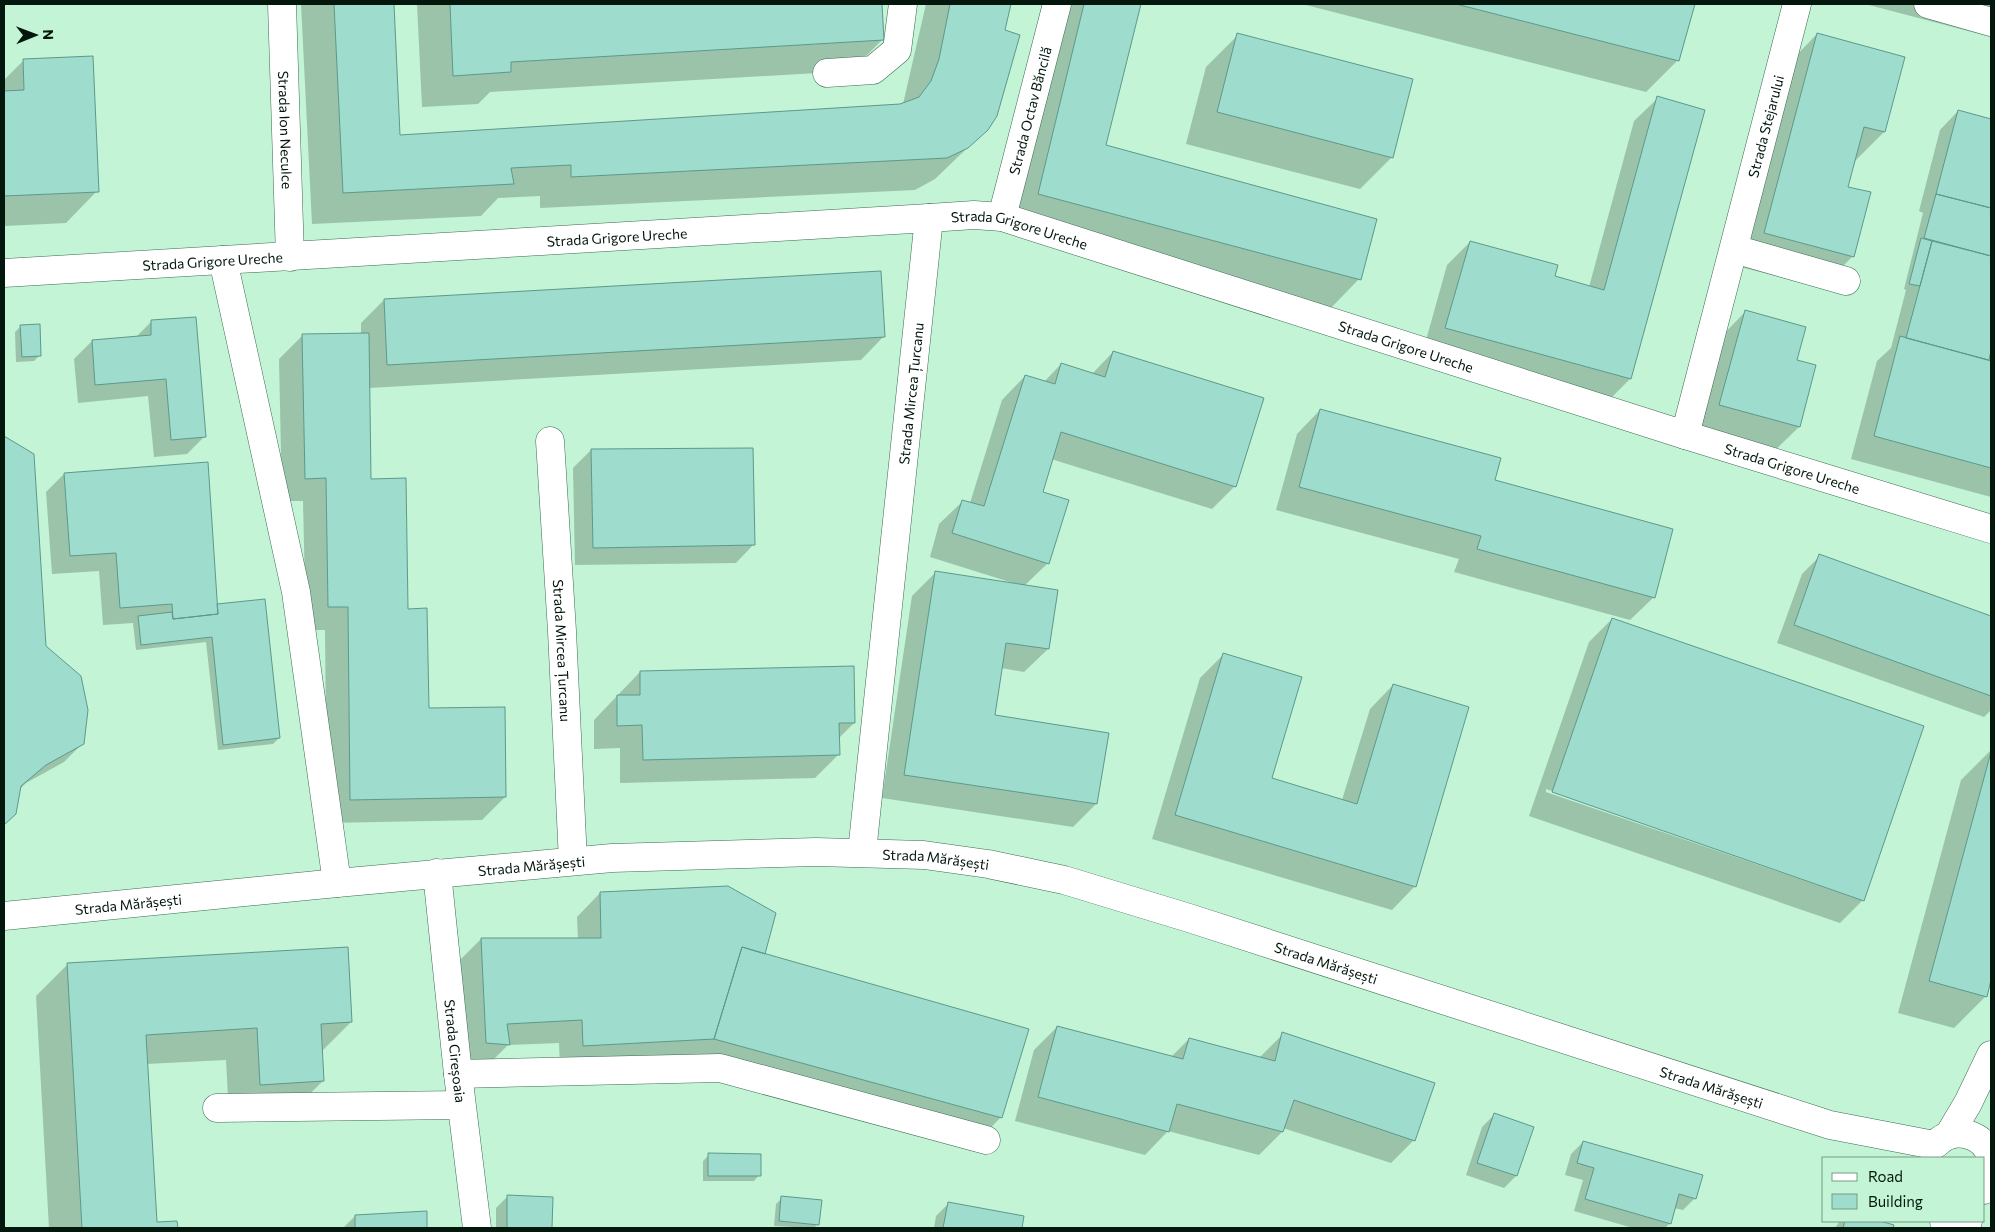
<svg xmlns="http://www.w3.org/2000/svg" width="1995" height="1232" viewBox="0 0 1995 1232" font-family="Commissioner,sans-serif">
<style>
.shadow{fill:#0003;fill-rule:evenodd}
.building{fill:#9edccd;stroke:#5d998b}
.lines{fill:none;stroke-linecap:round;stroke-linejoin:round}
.minor-casing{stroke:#3d6b51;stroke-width:29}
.minor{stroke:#fff;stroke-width:28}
.labels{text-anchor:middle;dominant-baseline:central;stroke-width:4.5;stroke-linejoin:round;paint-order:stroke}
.street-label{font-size:14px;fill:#04170c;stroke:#c2f4d5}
</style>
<rect width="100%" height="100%" fill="#c2f4d5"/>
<path class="shadow" d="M84,4H146L145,5H84Z
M301,4H392L399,137L903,104L926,4H1010L987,129L935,179L915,190L540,208V196L498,198L481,216L312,224Z
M417,4H880L882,40L851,71L490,92L478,104L422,107Z
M1061,4H1140L1104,146L1359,279L1328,311L1007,225Z
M1302,4H1694L1678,60L1646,92Z
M1865,4H1991V37Z
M1817,34L1903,58L1884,132L1854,162L1847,187L1853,256L1821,288L1733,265L1786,66Z
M1238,35L1392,157L1360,189L1186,144L1206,67Z
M24,60L97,191L66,223L4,226V80Z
M1658,98L1630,379L1607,402L1423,351L1447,265L1470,242L1553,277L1589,287L1634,121Z
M1958,111L1991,120V346L1986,361L1991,362V497L1851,459L1877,361L1891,348L1906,290L1904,289L1923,213L1919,211L1940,130Z
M384,300L884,336L861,360L369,388L370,480L406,610L427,709L505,797L482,820L327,823L325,630H306L303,501H282L279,359L303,335L361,334V323Z
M1745,312L1795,361L1815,366L1799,427L1767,458L1688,437L1714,344Z
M151,322L205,436L187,454L154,457L148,396L78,403L74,359L92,341L135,338Z
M21,326L40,355L34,361L16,362L15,332Z
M1113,352L1235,486L1212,509L1051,459L1041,492L1048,563L1024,586L1048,649L1024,672L1001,668L994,717L1107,734L1096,804L1073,827L882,798L912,596L935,573L1013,584V583L930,557L939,524L963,501L970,503L1002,400L1025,376L1044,382L1061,364L1092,374Z
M1320,410L1493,481L1654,597L1630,620L1454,572L1459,559L1276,510L1297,434Z
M4,438L32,454L45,646L82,744L64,762L26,783L20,789L15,814L4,825Z
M591,450L754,544L736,563L575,565L573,468Z
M64,474L216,606L279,738L273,744L218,750L206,642L136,650L133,623L103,625L99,571L52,574L46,492Z
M1820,556L1991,617V710L1984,717L1777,643L1802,574Z
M1612,619L1863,900L1840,923L1529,816L1589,642ZM1546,789L1852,895V897L1546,792Z
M1223,655L1270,779L1342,800L1370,709L1393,685L1415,886L1392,910L1152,839L1200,678Z
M640,672L854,723L838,739V755L815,778L620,783V748L594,749V720Z
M1991,750V975L1986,996L1954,1028L1898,1013L1961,780Z
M600,893L764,955L1001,1117L978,1141L691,1062L560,1069L559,1043L508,1045L485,1068L463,1066L458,962L481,939H578L577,917Z
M68,964L351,1022L321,1052L323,1081L291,1112L229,1116L226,1060L146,1064L156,1223L176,1222V1228H49L36,996Z
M1057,1027L1171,1057L1189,1039L1260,1057L1283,1034L1414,1140L1391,1163L1283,1128L1282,1132L1259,1155L1168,1131L1145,1155L1015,1121L1034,1050Z
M1494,1115L1516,1176L1504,1188L1466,1175L1482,1127Z
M1583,1142L1695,1198L1683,1210L1674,1208L1670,1223L1665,1228H1633L1574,1211L1583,1180L1565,1175L1571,1154Z
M709,1155L759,1175L754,1181H703V1161Z
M508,1196L552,1198L550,1228H496V1208Z
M782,1198L818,1224L814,1228L774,1226L776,1204Z
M948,1204L1023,1217L1021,1228H934L936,1216Z
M425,1212L426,1228H343L355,1216Z
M1840,1221H1876L1892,1226L1891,1228H1835Z"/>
<path class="building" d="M334,4H394L400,135L900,104L919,97L931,81L939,59L950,4H1011L1005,30L1020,35L997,116L988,130L968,148L947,158L571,177V165L511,168L514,184L343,193Z
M450,4H882L884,40L511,62V72L453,76Z
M1084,4H1141L1106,145L1377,219L1361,280L1038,194Z
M1456,4H1695L1679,61Z
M1237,33L1413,79L1393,158L1217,112Z
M1817,33L1905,57L1885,132L1864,127L1848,187L1871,192L1854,257L1764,233Z
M93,56L99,192L4,196V91L24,90L23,59Z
M1657,96L1705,110L1631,379L1445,328L1470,241L1558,265L1555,276L1604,290Z
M1958,110L1991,119V208L1936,194Z
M1936,194L1991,208V256L1924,238Z
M1921,238L1932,241L1920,286L1909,284Z
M1932,241L1991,256V351L1989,360L1906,338Z
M881,271L885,337L387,365L384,299Z
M1745,310L1806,327L1797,360L1816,365L1800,427L1719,405Z
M196,317L206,437L171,440L166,379L95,385L92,340L151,335V320Z
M40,324L41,356L22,357L20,325Z
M369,333L371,479L406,478L408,609L427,608L429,708L505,707L506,797L350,800L348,607H328L326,478L305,479L302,334Z
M1900,336L1991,361V468L1874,436Z
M1113,351L1264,398L1236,487L1061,432L1043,492L1069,500L1049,564L952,533L962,500L984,506L1025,375L1055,384L1061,363L1105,377Z
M1320,409L1501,458L1495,480L1673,529L1655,598L1477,549L1481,536L1299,487Z
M4,436L34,454L46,646L81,676L88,710L84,744L46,765L21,786L16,814L4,825Z
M753,448L755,545L593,548L591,449Z
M208,462L218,614L173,619L172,604L120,608L116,553L70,556L64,473Z
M1819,554L1991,616V696L1794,625Z
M935,571L1058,590L1049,649L1006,643L995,715L1109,733L1097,804L904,775Z
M265,599L280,738L223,745L212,637L141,645L138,616L172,612L173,619L218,614L217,604Z
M1612,618L1924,726L1864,901L1552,792Z
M1223,653L1302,677L1272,778L1357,804L1393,684L1469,707L1416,887L1175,815Z
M854,666L855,723H839L840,755L643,760L642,725L617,726V695H640V671Z
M1991,752V980L1987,997L1929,981Z
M728,886L776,913L765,954L742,947L714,1039L583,1046L582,1020L507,1024L510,1045L486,1043L481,938H601L600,892Z
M348,947L352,1022L321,1024L324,1081L260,1085L257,1028L146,1035L157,1222L177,1221L178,1228H82L67,963Z
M742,947L1029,1029L1002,1118L714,1039Z
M1057,1026L1183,1059L1189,1038L1275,1061L1282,1032L1435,1083L1415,1141L1294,1100L1283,1132L1177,1104L1169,1132L1038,1097Z
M1494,1113L1534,1127L1517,1176L1477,1163Z
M1583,1141L1703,1175L1696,1199L1679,1194L1671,1224L1585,1199L1594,1168L1577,1163Z
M708,1153L761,1154V1176H708Z
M507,1195L553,1197L552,1228H507Z
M781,1196L822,1200L819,1225L779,1221Z
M948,1202L1024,1216L1022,1228H943Z
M427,1211V1228H355V1215Z
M1845,1221H1880L1894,1225L1893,1228H1843Z"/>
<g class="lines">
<defs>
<g id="minor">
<path id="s1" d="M282,4L290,257"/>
<path d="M1928,4L1991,22"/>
<path d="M827,73L873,70L897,50L903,4"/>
<path id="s2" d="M1002,217L1057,4"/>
<path d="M1734,249L1846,281"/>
<path d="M223,260L296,592L337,883"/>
<path id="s3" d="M4,273L929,218L974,215L1002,217L1685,435L1991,529"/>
<path id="s4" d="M1685,435L1797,4"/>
<path id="s5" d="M550,441L562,631L573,861"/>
<path id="s6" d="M862,852L929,218"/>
<path id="s7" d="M437,873L458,1074L477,1228"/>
<path id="s8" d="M4,916L337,883L612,858L816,852L924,855L988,864L1064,880L1189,918L1830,1125L1934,1145"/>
<path d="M458,1074L720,1068L986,1140"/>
<path d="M217,1108L461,1105"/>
<path d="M1949,1135L1968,1103L1991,1055"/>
<path d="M1937,1143C1954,1126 1984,1133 1991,1157"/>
<path d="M1984,1190L1991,1178"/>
<path d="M1944,1221L1945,1228"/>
<path d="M1966,1228L1968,1221"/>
</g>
</defs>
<use href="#minor" class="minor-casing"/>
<use href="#minor" class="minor"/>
</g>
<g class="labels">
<g class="street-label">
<text stroke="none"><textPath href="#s2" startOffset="110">Strada Octav Băncilă</textPath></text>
<text stroke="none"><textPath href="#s4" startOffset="319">Strada Stejarului</textPath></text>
<text stroke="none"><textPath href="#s1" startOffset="126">Strada Ion Neculce</textPath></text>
<text stroke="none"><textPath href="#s3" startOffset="1019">Strada Grigore Ureche</textPath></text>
<text stroke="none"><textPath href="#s3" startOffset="614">Strada Grigore Ureche</textPath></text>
<text stroke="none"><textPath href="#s3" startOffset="209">Strada Grigore Ureche</textPath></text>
<text stroke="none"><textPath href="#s3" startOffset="1424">Strada Grigore Ureche</textPath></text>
<text stroke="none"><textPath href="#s6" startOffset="461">Strada Mircea Țurcanu</textPath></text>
<text stroke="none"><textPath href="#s3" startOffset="1829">Strada Grigore Ureche</textPath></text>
<text stroke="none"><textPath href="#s5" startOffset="210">Strada Mircea Țurcanu</textPath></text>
<text stroke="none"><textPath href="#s8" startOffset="935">Strada Mărășești</textPath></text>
<text stroke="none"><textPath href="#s8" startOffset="530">Strada Mărășești</textPath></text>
<text stroke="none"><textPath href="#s8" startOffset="125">Strada Mărășești</textPath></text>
<text stroke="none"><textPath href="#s8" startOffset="1340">Strada Mărășești</textPath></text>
<text stroke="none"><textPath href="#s7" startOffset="179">Strada Cireșoaia</textPath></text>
<text stroke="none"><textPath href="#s8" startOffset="1745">Strada Mărășești</textPath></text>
</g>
</g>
<rect width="1995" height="1232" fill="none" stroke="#04170c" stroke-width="10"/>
<rect x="1822" y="1157" width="162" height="65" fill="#c2f4d5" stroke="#769c85"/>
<rect x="1832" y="1173" width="25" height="8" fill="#ffffff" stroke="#769c85"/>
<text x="1868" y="1182" font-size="15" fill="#04170c">Road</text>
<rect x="1832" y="1194" width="25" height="15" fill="#9edccd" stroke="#769c85"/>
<text x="1868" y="1207" font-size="15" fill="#04170c">Building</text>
<g transform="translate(35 35) rotate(89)" stroke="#c2f4d5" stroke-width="4" paint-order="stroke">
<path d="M0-4L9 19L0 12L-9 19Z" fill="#04170c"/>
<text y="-8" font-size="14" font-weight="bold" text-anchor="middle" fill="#04170c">N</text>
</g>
</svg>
